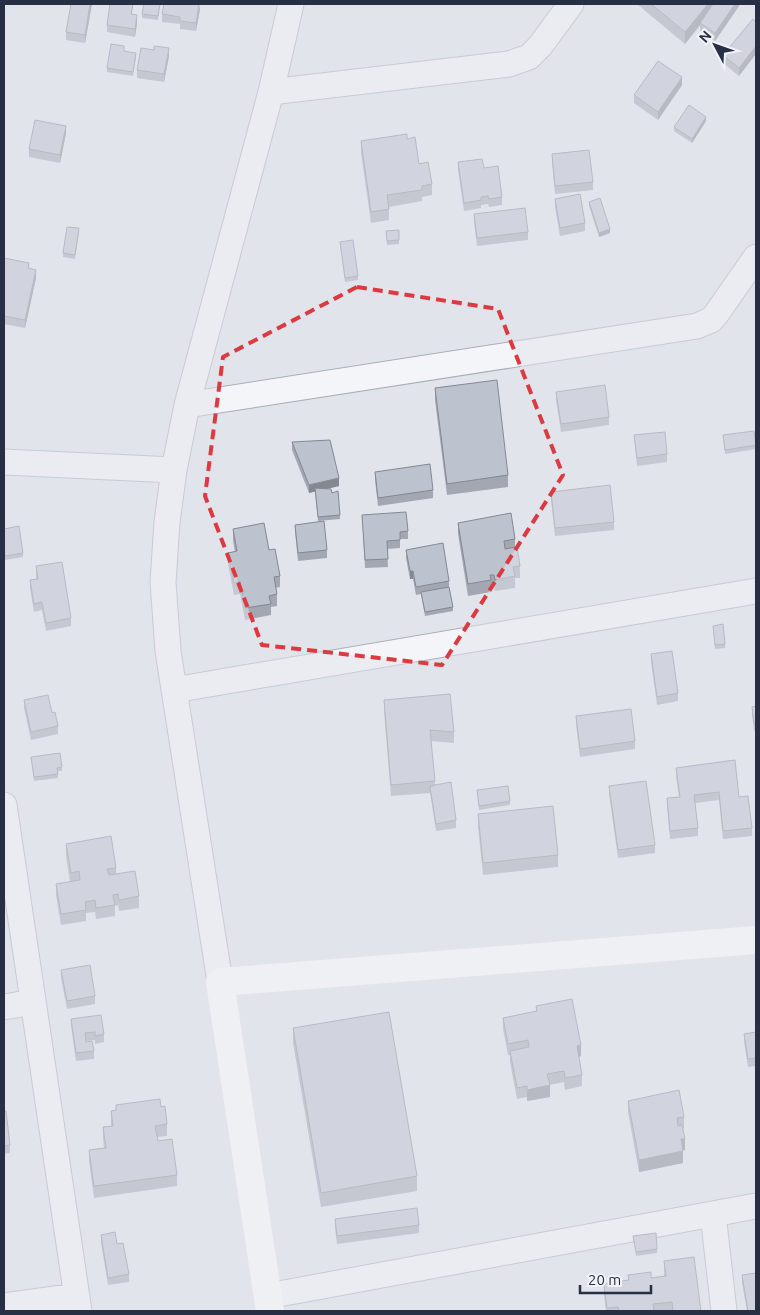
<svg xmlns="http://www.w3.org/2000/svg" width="760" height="1315" viewBox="0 0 760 1315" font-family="Ubuntu,sans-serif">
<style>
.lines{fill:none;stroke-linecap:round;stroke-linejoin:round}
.street-casing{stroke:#a9aeb9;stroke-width:27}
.street{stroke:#f4f5f9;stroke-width:25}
.secondary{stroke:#fff;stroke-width:28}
.wall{fill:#a3a7b2}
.shaded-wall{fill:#848891}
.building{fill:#bdc2cf;stroke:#848891}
.marked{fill:none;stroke:#dc3a40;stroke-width:4;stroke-dasharray:10 6;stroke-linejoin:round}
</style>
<rect width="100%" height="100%" fill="#e1e4eb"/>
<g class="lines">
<defs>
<path id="street" d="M271,92L509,64L529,57L540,46L571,4
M187,405L697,326L711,320L717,313L756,257
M4,462L174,470
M174,690L756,591
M4,805L79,1311
M220,982L168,651L163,582L167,522L174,470L187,405L271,92L291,4
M4,1007L33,1002
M713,1214L724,1311
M268,1296L756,1206
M4,1306L77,1296"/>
</defs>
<use href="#street" class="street-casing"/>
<use href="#street" class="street"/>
<path class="secondary" d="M270,1311L220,982L756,940"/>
</g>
<path class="wall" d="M71,4H92L85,43L66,40V32Z
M133,4L132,14L137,23L135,37L107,32V25Z
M160,4L158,20L142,18V14Z
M637,4H739V6L715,41L700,31V25L685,44Z
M200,9L196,31L180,29V24L162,22V14Z
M753,19L739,76L723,63V55Z
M169,56L164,82L137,78V70Z
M136,57L133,76L107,72V68Z
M682,85L658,120L634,103V95Z
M706,121L692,143L674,131V127Z
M66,133L60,163L29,157V149Z
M407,139L419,164L432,184V195L422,197V201L389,207V220L371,223L361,153V141Z
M552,154L593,182V190L555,194L552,162Z
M458,162L484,168L502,197V205L489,207L488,204L481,205V208L464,211L458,170Z
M555,199L585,223V231L560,236L555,207Z
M589,202L610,233L599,237L589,206Z
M474,214L528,232V240L477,246L474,222Z
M399,230V244L387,245L386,231Z
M79,232L75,259L63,257V253Z
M340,242L358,276V280L345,282Z
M4,258L29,268L36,278L25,328L4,324Z
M435,388L508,475V487L447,495L435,400Z
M556,392L609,417V425L561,432L556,400Z
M634,435L667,454V462L637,466Z
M723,435L756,444V449L725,454Z
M292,442L339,486L327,489L340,515V519L318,521L315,491L309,493L292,450Z
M375,472L433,490V498L378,506L375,480Z
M551,492L614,522V530L555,536L551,500Z
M362,515L408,531V539H400V548L387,549L388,567L365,568Z
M458,523L515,539V547L520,566V578H515V588L495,591L494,586L491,587V592L468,596L458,534Z
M295,525L327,550V558L298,561L295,532Z
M4,529L23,553V557L5,560L4,554Z
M233,529L269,550L280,576V587L275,588L277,594V606L271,607V615L245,620L240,594L234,595L228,564V553L235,552L233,540Z
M406,550L449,581V587L453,607V611L425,616L421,594L416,595L413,579H410L406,558Z
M36,566L71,618V626L46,631L42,610L34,612L30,588V580L36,579Z
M713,626L725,644V648L715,649Z
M651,654L678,693V701L657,705L651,662Z
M24,700L52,713L58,726V734L31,740L24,708Z
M384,700L454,732V743L431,741L435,785L456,820V828L436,831L430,793L391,796L384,712Z
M756,706V730L754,731L752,715V707Z
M576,716L635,741V749L580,757L576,724Z
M31,757L62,767V771H58V778L34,781Z
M676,768L739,797L752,828V836L723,839L719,800L695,803L698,828V836L670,839L667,806V798L679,797L676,776Z
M609,786L655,845V853L618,858L609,794Z
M477,790L510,801V805L479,810Z
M478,814L558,855V867L483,875L478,826Z
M66,844L116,868V874L139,896V908L119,911L118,905L115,906V916L96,919L95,912L86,913V921L61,925L56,895V884L70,882L66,855Z
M61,970L95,996V1004L67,1009L61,978Z
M536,1006L581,1056L579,1057L582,1075V1086L565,1090L564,1082L550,1085V1097L527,1101V1097L517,1099L510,1062V1055H508L503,1029V1018L536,1011Z
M71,1019L104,1034V1042L95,1044V1040L86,1041V1042L94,1051V1059L76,1061L71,1026Z
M293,1028L417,1176V1191L321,1207L293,1043Z
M756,1032V1066L748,1067L744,1042V1034Z
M628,1101L684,1117V1128L683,1129L685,1150H683V1163L639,1172L628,1112Z
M116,1105L161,1107L167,1124V1136L157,1137L158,1141L177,1175V1186L94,1198L89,1161V1150L104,1148L103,1138V1127L111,1126V1111L116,1110Z
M4,1111L10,1145V1153L4,1154Z
M335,1219L419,1225V1233L337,1244L335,1227Z
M101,1235L117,1244L129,1274V1282L108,1285L101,1243Z
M633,1236L657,1249V1253L636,1256Z
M664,1261L701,1311H606L604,1295V1284L628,1281V1275L651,1278L664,1276Z
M742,1275L756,1311H747L742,1283Z"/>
<path class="shaded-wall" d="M90,4H92L85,43V35Z
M200,4V9L196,31V23Z
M708,4H718L700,23V25L685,44V32Z
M735,4H739V6L715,41V33Z
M137,15V23L135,37V29Z
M756,46V54L739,76V68Z
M169,48V56L164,82V74Z
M682,77V85L658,120V112Z
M706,117V121L692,143V139Z
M66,126V133L60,163V155Z
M610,229V233L599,237V233Z
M36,270V278L25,328V320Z
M339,478V486L309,493V485Z
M410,571H413V579H410Z
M581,1045V1056L577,1057V1046Z
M550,1085V1097L527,1101V1090Z
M681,1139H685V1150L681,1151Z
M683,1151V1163L639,1172V1160Z"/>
<path class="building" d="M71,4H90L85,35L66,32Z
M110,4H133L131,14L137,15L135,29L107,25Z
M144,4H160L158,16L142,14Z
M164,4H199L196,23L180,21V17L162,14Z
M651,4H708L685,32Z
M713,4H735L715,33L700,23Z
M753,19L756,22V46L739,68L723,55Z
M111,44L124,46V51L136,53L133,72L107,68Z
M154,46L169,48L164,74L137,70L141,48L154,50Z
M658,61L682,77L658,112L634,95Z
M689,105L706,117L692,139L674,127Z
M35,120L66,126L60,155L29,149Z
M407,134V139L415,137L419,164L428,162L432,184L422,186V190L387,195L389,209L371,212L361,141Z
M589,150L593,182L555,186L552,154Z
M482,159L484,168L498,166L502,197L489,199L488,196L481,197V200L464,203L458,162Z
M580,194L585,223L560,228L555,199Z
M600,198L610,229L599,233L589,202Z
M525,208L528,232L477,238L474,214Z
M67,227L79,228L75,255L63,253Z
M399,230V240L387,241L386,231Z
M353,240L358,276L345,278L340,242Z
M4,258L29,263L28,268L36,270L25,320L4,316Z
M497,380L508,475L447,484L435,388Z
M605,385L609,417L561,424L556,392Z
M754,431L756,445L725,450L723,435Z
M665,432L667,454L637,458L634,435Z
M330,440L339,478L309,485L292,442Z
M430,464L433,490L378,498L375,472Z
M610,485L614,522L555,528L551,492Z
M315,488L331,489L332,493L338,491L340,515L318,517Z
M406,512L408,531L400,532V540L387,541L388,559L365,560L362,515Z
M511,513L515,539L504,541L505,549L517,547L520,566L513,567L515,576L495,580L494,575H490L491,580L468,584L458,523Z
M324,521L327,550L298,553L295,525Z
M264,523L269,550L275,549L280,576L274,577L277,594L269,596L271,604L245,608L240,582L234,583L228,553L237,551L233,529Z
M19,526L23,553L5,556L4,550V529Z
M443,543L449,581L416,587L413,571H410L406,550Z
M62,562L71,618L46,623L42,602L34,604L30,580L38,579L36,566Z
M449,587L453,607L425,612L421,592Z
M723,624L725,644L715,645L713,626Z
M672,651L678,693L657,697L651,654Z
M450,694L454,732L430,730L435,781L391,785L384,700Z
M48,695L52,713L55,712L58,726L31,732L24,700Z
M756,706V722L754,723L752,707Z
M631,709L635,741L580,749L576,716Z
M60,753L62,767L57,768L58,774L34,777L31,757Z
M735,760L739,797L748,796L752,828L723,831L719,792L694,795L698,828L670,831L667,798L680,797L676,768Z
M646,781L655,845L618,850L609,786Z
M451,782L456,820L436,824L430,787L435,785Z
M508,786L510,801L479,806L477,790Z
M553,806L558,855L483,863L478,814Z
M111,836L116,868L107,869L109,875L135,871L139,896L119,900L118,894L113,895L115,905L96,908L95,900L85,902L86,910L61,914L56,884L80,880L79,871L71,873L66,844Z
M90,965L95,996L67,1001L61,970Z
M572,999L581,1045L577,1046L582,1075L565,1078L564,1071L547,1074L550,1085L527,1090V1086L517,1088L510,1051L529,1047L528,1040L508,1044L503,1018L537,1011L536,1006Z
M389,1012L417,1176L321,1193L293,1028Z
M101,1015L104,1034L95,1036V1032L85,1033L86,1042L92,1041L94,1051L76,1053L71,1019Z
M756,1032V1058L748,1059L744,1034Z
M679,1090L684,1117L677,1118L678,1126L682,1125L685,1139H681L683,1151L639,1160L628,1101Z
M160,1099L161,1107L165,1106L167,1124L155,1126L158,1141L172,1139L177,1175L94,1186L89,1150L106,1148L103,1127L113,1126L111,1111L116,1110V1105Z
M4,1111H6L10,1145L4,1146Z
M417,1208L419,1225L337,1236L335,1219Z
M115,1232L117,1244L123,1243L129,1274L108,1278L101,1235Z
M656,1233L657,1249L636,1252L633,1236Z
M694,1257L701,1311H673L672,1302L653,1304L654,1311H619L618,1307L607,1308L604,1284L629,1280L628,1275L651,1272V1278L666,1276L664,1261Z
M756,1273V1311H748L742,1275Z"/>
<path d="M0 0H760V1315H0ZM357,287L498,309L563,475L442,665L262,645L205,496L223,357Z" fill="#e1e4eb" fill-opacity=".55" fill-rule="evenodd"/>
<path class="marked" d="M357,287L498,309L563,475L442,665L262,645L205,496L223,357Z"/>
<rect width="760" height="1315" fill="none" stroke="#272f45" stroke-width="10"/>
<g transform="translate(715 45) rotate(311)" stroke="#f1f3f8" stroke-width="4" paint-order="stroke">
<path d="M0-4L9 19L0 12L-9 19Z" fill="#272f45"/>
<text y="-8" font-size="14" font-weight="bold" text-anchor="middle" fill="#272f45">N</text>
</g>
<path d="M580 1285v8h71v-8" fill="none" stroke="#272f45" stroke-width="2.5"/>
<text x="588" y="1285" font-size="15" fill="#272f45" stroke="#f1f3f8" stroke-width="4" paint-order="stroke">20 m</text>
</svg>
